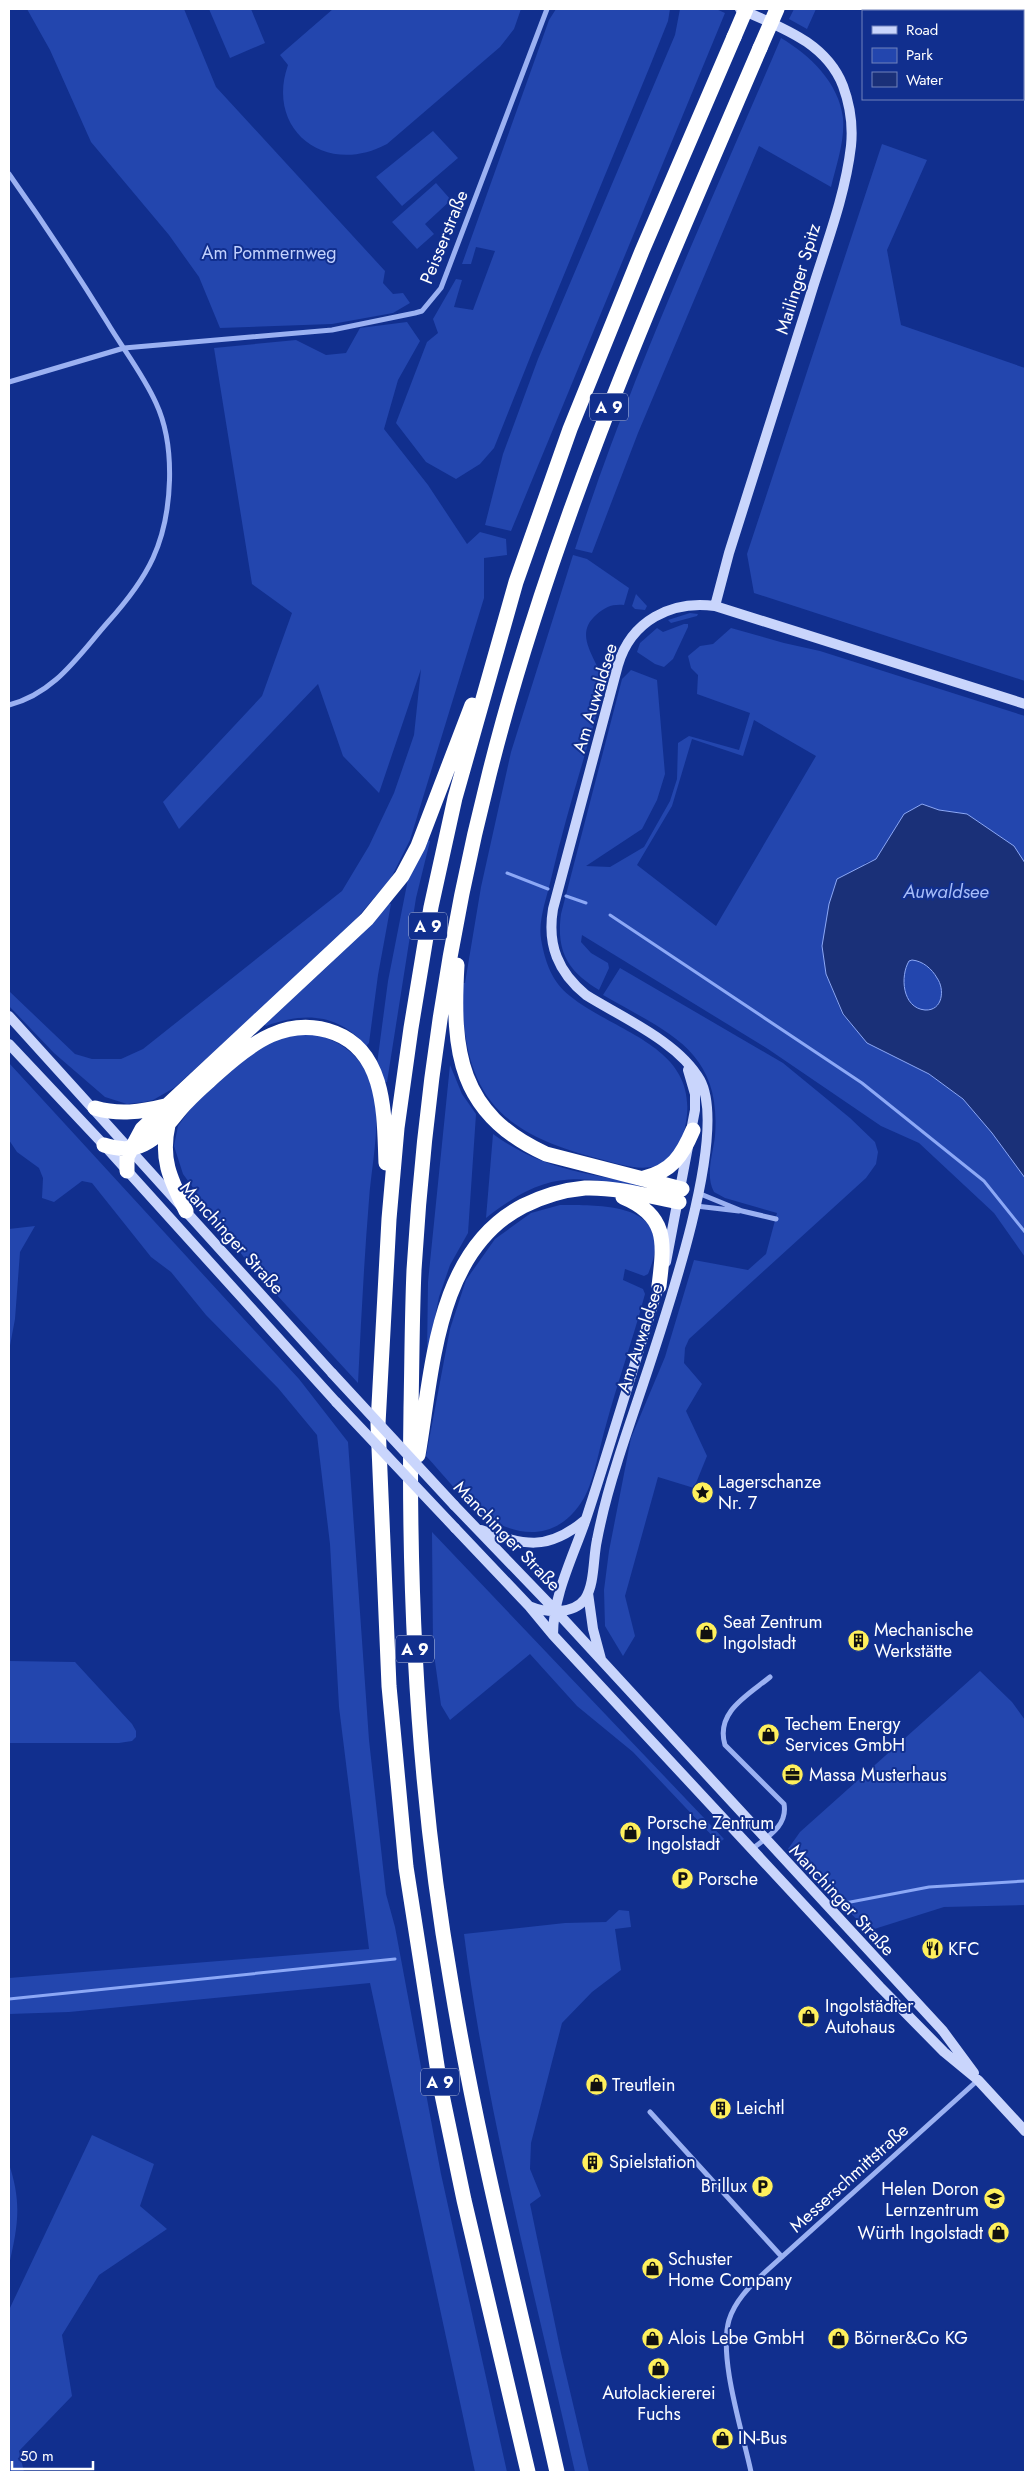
<svg xmlns="http://www.w3.org/2000/svg" width="1034" height="2481" viewBox="0 0 1034 2481" font-family="Jost,sans-serif">
<style>
.green{fill:#2346ae;fill-rule:evenodd}
.water{fill:#1a3078;stroke:#8ca8f6;fill-rule:evenodd}
.lines{fill:none;stroke-linecap:round;stroke-linejoin:round}
.stream{stroke:#8ca8f6;stroke-width:3}
.street{stroke:#9bb1f2;stroke-width:5}
.secondary{stroke:#c9d5fc;stroke-width:10}
.highway{stroke:#fff;stroke-width:15}
.secondary-bridge{stroke:#c9d5fc;stroke-width:10}
.highway-bridge{stroke:#fff;stroke-width:15}
.labels{text-anchor:middle;dominant-baseline:central;stroke-width:4;stroke-linejoin:round;paint-order:stroke}
.shield{fill:#112f8e;stroke:#b8c1dd;stroke-width:1}
.shield-label{font-size:16px;font-weight:bold;fill:#fff}
.street-label{font-size:18px;fill:#fff;stroke:#112f8e}
.park-label{font-size:18px;fill:#c2d1fd;stroke:#112f8e}
.poi-label{font-size:18px;fill:#fff;stroke:#112f8e;text-anchor:start}
.water-label{font-size:19px;font-style:italic;fill:#a6bcf9;stroke:#112f8e}
</style>
<rect width="100%" height="100%" fill="#112f8e"/>
<path class="green" d="M27,9H184L216,87L385,271L383,283L393,294L403,293L410,303L393,313L332,324L220,328L199,277L169,235L91,142L50,50Z
M209,9H251L265,43L230,58Z
M333,9H521L514,29L500,47L387,144C326,177 265,130 288,65L280,55Z
M556,9H670L668,21L650,66L533,350L494,448L480,464L456,479L426,462L396,423L427,342L438,333L433,319L456,279L462,280L454,307L473,310L495,251L476,247L471,264H462L549,20Z
M680,9H716L725,13L511,531L485,525L503,454L538,359L675,35Z
M794,9H816L807,29L789,19Z
M781,38C810,55 839,83 843,118C845,141 836,166 831,187L759,146L638,433L592,553L575,549C631,374 709,207 781,38Z
M433,131L458,158L402,206L376,177Z
M882,144L927,160L887,250L901,325L1025,368V681L754,593L747,554Z
M436,183L451,200L425,224L434,234L417,249L392,222Z
M407,322L420,341L398,380L384,429L428,485L467,544L480,532L506,539L507,555L484,558V598L410,840L391,878L340,938L174,1088L153,1100L144,1102L127,1104L105,1097L54,1053L9,1006V991L75,1054L92,1059H121L143,1049L342,891L369,846L394,793L414,735L421,669L379,793L343,756L318,684L179,829L163,802L262,696L292,613L252,584L214,348L296,340L326,355L346,353L360,328Z
M573,555L587,559L629,588L624,605C612,604 605,607 596,615C570,638 603,663 604,689C586,752 566,815 551,879C547,897 538,920 541,939C545,962 552,982 570,996C615,1033 699,1046 686,1122C683,1140 680,1152 664,1162C646,1174 619,1164 600,1159C495,1132 462,1093 462,983H465L481,887L511,752Z
M636,594L647,606L645,610L635,609L632,606Z
M690,613L698,614L697,616L671,623L668,620Z
M684,624H688V627L673,659L664,667L655,664L637,652L640,643L657,628L663,632Z
M731,628L784,643L820,651L1025,716V863L1014,846L967,814L939,810L922,804L904,814L876,859L865,863L826,974L842,1014L867,1042L929,1074L963,1099L992,1133L1025,1178V1257L994,1213L919,1143L881,1126L768,1049L582,935L581,942L591,953L608,963L609,968L599,990C568,971 556,952 561,914L622,679L631,670L657,680L665,774L657,800L642,829L586,866L610,867L644,847L670,801L677,779L678,743L689,736L739,750L750,713L697,694L698,675L691,668L688,656L700,646L713,644ZM754,720L816,756L716,926L637,865L672,806L692,739L743,756Z
M427,840L430,841L416,898L387,1082H385L377,1064L388,981L409,874Z
M388,903L391,904L378,975L369,1043L366,1046C338,1013 304,1012 266,1026L264,1024L328,966Z
M912,960C923,961 932,969 937,978C945,989 943,1012 925,1010C902,1008 900,976 909,961Z
M620,968L783,1063L850,1118L875,1142L878,1152L876,1164L866,1178L689,1339L685,1348L684,1363L702,1384L686,1411L707,1456L694,1488L658,1477L625,1596L635,1636L623,1656L605,1626L604,1590L609,1551L631,1438L665,1357L694,1260L748,1270L766,1254L777,1213L725,1198L714,1192C705,1175 713,1154 715,1136C722,1049 666,1032 603,995Z
M308,1033C342,1040 362,1055 373,1089C382,1119 371,1168 369,1200C364,1261 361,1322 358,1383L251,1267L183,1174L174,1146L178,1126L194,1104L258,1048L281,1037Z
M9,1063L299,1379L348,1442L369,1740L386,1894L395,1927L441,2174L507,2472H475L370,1983L69,2012L9,2014V1978L369,1949L339,1707L330,1544L317,1435L278,1388L206,1315L171,1272L151,1257L92,1183L82,1181L54,1202L42,1198L43,1178L39,1168L17,1152L9,1140Z
M450,1065L462,1094L476,1114L468,1233L450,1265L439,1297L427,1357L428,1282Z
M493,1134C541,1169 584,1173 640,1184V1187C569,1174 544,1173 486,1218Z
M560,1205C607,1205 678,1204 648,1274L644,1276L625,1269L623,1280L643,1289L645,1294C633,1339 618,1381 606,1425C600,1445 594,1481 584,1498C559,1541 518,1540 481,1513C461,1498 443,1474 426,1456L450,1329L466,1280L495,1239L531,1213Z
M35,1226L20,1252L15,1319L9,1351V1229Z
M432,1532L724,1839L719,1843L633,1752L577,1706L530,1654L450,1720L441,1705L433,1647Z
M9,1661L75,1662L132,1724L136,1731V1737L132,1741L119,1743H9Z
M980,1671L1012,1702L1025,1720V1905L944,1907L868,1931L788,1849L800,1832Z
M619,1910L629,1911L631,1927L615,1929L621,1970L592,1992L562,2023L531,2143L530,2169L541,2196L530,2204L561,2353L589,2472H575C535,2294 487,2115 464,1934L565,1923L606,1922Z
M92,2135L154,2164L140,2206L167,2229L99,2275L62,2335L72,2396L19,2451L24,2472H9V2310Z
M9,2164C22,2203 18,2226 9,2265Z"/>
<path class="water" d="M922,804L939,810L967,814L1014,846L1025,863V1178L992,1133L963,1099L929,1074L867,1043L843,1014L826,974L822,946L829,904L837,879L876,859L904,814ZM912,960C923,961 932,969 937,978C945,989 943,1011 925,1010C902,1008 900,976 909,961Z"/>
<g class="lines">
<path class="stream" d="M507,873L548,889
M566,896L586,903
M610,915L862,1083L984,1181L1025,1232
M840,1904L929,1887L1025,1881
M9,1999L395,1959"/>
<path class="street" d="M9,174C43,222 76,272 107,322C123,349 143,374 156,403C176,446 173,514 153,558C142,582 126,602 108,622C78,656 55,693 9,705
M9,382L124,348L332,330L415,313L422,311L441,288L547,9
M698,1193L742,1211L776,1219
M696,1206L739,1211
M752,1849C767,1837 788,1826 784,1804L725,1745C715,1712 748,1695 770,1677
M650,2112L782,2257
M751,2472C743,2433 718,2358 729,2320C735,2301 749,2287 763,2274L978,2080"/>
<path class="secondary" d="M715,606L729,553C756,469 782,384 809,300C824,250 845,198 851,146C853,126 850,105 843,86C826,42 780,27 740,9
M9,1016L332,1373
M9,1044L104,1145L336,1402
M666,1262L695,1110V1094L688,1070
M454,1505L556,1611L943,2031L974,2073
M455,1528L529,1606L553,1635L880,1987L944,2052L978,2080L1025,2131
M481,1530C524,1545 547,1552 585,1520
M588,1593L593,1629L601,1659
M529,1606C546,1613 573,1615 585,1599C595,1584 593,1557 597,1540C602,1514 609,1488 617,1463C639,1389 735,1144 700,1080C679,1042 621,1017 586,995C558,972 547,945 553,909L618,665C631,621 671,600 715,606L1025,704
M553,1635C553,1595 573,1557 586,1519C612,1440 635,1360 661,1281"/>
<path class="highway" d="M457,965C452,1051 458,1114 546,1154L682,1189
M95,1108C119,1115 141,1112 165,1106
M168,1125C160,1160 171,1180 186,1211
M104,1145C118,1149 130,1151 144,1144C163,1135 173,1116 187,1102C196,1092 207,1083 218,1073C251,1043 288,1015 335,1033C387,1053 384,1118 386,1163
M127,1171V1157L142,1129L367,919L402,876L418,846L472,705
M644,1178C672,1171 682,1156 693,1130
M623,1197C669,1216 664,1244 659,1286
M418,1455C433,1368 436,1251 523,1206C543,1196 563,1190 585,1188C616,1187 649,1196 679,1202
M528,2472L464,2200L440,2085L406,1867L389,1686L378,1424L389,1219L397,1128L411,1028L431,907L455,798L516,582L570,429L642,251L734,37
M557,2472C521,2310 478,2147 451,1982C418,1793 408,1600 411,1408C412,1362 412,1316 414,1270C424,1104 448,936 489,775C552,523 658,286 760,48"/>
<path class="secondary-bridge" d="M332,1373L454,1505
M336,1402L455,1528"/>
<path class="highway-bridge" d="M734,37L746,9
M760,48L777,9"/>
</g>
<defs>
<symbol id="sight-disc" viewBox="-11 -11 22 22"><circle r="9.5" fill="#fff05c" stroke="#112f8e"/><path d="M0-6L1.8-2.2L6-1.7L2.9 1.2L3.7 5.4L0 3.3L-3.7 5.4L-2.9 1.2L-6-1.7L-1.8-2.2Z" fill="#111"/></symbol>
<symbol id="shop-disc" viewBox="-11 -11 22 22"><circle r="9.5" fill="#fff05c" stroke="#112f8e"/><path d="M-5-2.5h2.3a2.7 3.5 0 0 1 5.4 0H5L5.5 6h-11ZM-1.5-2.5h3a1.5 2.3 0 0 0-3 0Z" fill="#111"/></symbol>
<symbol id="building-disc" viewBox="-11 -11 22 22"><circle r="9.5" fill="#fff05c" stroke="#112f8e"/><path d="M-4-6H4V6H1V3H-1V6H-4ZM-2.5-4.3h1.7v1.8h-1.7ZM.8-4.3h1.7v1.8H.8ZM-2.5-1h1.7V.8h-1.7ZM.8-1h1.7V.8H.8Z" fill="#111"/></symbol>
<symbol id="office-disc" viewBox="-11 -11 22 22"><circle r="9.5" fill="#fff05c" stroke="#112f8e"/><path d="M-6-3h4V-5.5h4V-3h4V5H-6ZM-1-4.5V-3h2v-1.5ZM-6 0V1H6V0Z" fill="#111"/></symbol>
<symbol id="parking-disc" viewBox="-11 -11 22 22"><circle r="9.5" fill="#fff05c" stroke="#112f8e"/><path d="M-3.5-5.5H1a3.5 3.5 0 0 1 0 7H-1V5.5H-3.5ZM-1-3.4V-.6H.8a1.4 1.4 0 0 0 0-2.8Z" fill="#111"/></symbol>
<symbol id="restaurant-disc" viewBox="-11 -11 22 22"><circle r="9.5" fill="#fff05c" stroke="#112f8e"/><path d="M-5-6h1v4h1v-4h1v4h1v-4h1v5L-1.5 .5V6h-2V.5L-5-1ZM5-6V6H3V1.5H1.5Q1.5-4 5-6Z" fill="#111"/></symbol>
<symbol id="school-disc" viewBox="-11 -11 22 22"><circle r="9.5" fill="#fff05c" stroke="#112f8e"/><path d="M0-5L7-2L0 1L-7-2ZM-4 1L0 2.5L4 1V4Q0 6-4 4Z" fill="#111"/></symbol>
</defs>
<g fill-rule="evenodd">
<use href="#sight-disc" x="690" y="1480" width="25" height="25"/>
<use href="#shop-disc" x="694" y="1620" width="25" height="25"/>
<use href="#building-disc" x="846" y="1628" width="25" height="25"/>
<use href="#shop-disc" x="756" y="1722" width="25" height="25"/>
<use href="#office-disc" x="780" y="1762" width="25" height="25"/>
<use href="#shop-disc" x="618" y="1820" width="25" height="25"/>
<use href="#parking-disc" x="670" y="1866" width="25" height="25"/>
<use href="#restaurant-disc" x="920" y="1936" width="25" height="25"/>
<use href="#shop-disc" x="796" y="2004" width="25" height="25"/>
<use href="#shop-disc" x="584" y="2072" width="25" height="25"/>
<use href="#building-disc" x="708" y="2096" width="25" height="25"/>
<use href="#building-disc" x="580" y="2150" width="25" height="25"/>
<use href="#parking-disc" x="750" y="2174" width="25" height="25"/>
<use href="#school-disc" x="982" y="2186" width="25" height="25"/>
<use href="#shop-disc" x="986" y="2220" width="25" height="25"/>
<use href="#shop-disc" x="640" y="2256" width="25" height="25"/>
<use href="#shop-disc" x="640" y="2326" width="25" height="25"/>
<use href="#shop-disc" x="826" y="2326" width="25" height="25"/>
<use href="#shop-disc" x="646" y="2356" width="25" height="25"/>
<use href="#shop-disc" x="710" y="2426" width="25" height="25"/>
</g>
<g class="labels">
<g class="shield">
<rect x="590" y="393.5" width="38" height="27" rx="4"/>
<rect x="409" y="912.5" width="38" height="27" rx="4"/>
<rect x="396" y="1635.5" width="38" height="27" rx="4"/>
<rect x="421" y="2068.5" width="38" height="27" rx="4"/>
</g>
<g class="shield-label">
<text x="609" y="407">A 9</text>
<text x="428" y="926">A 9</text>
<text x="415" y="1649">A 9</text>
<text x="440" y="2082">A 9</text>
</g>
<g class="street-label">
<text transform="translate(444 237) rotate(-68)">Peisserstraße</text>
<text transform="translate(798 279) rotate(-73)">Mailinger Spitz</text>
<text transform="translate(595 698) rotate(-73)">Am Auwaldsee</text>
<text transform="translate(232 1238) rotate(48)">Manchinger Straße</text>
<text transform="translate(640 1338) rotate(-72)">Am Auwaldsee</text>
<text transform="translate(507 1536) rotate(46)">Manchinger Straße</text>
<text transform="translate(842 1900) rotate(47)">Manchinger Straße</text>
<text transform="translate(849 2178) rotate(-42)">Messerschmittstraße</text>
</g>
<g class="park-label">
<text x="269" y="253">Am Pommernweg</text>
</g>
<g class="poi-label">
<text x="718" y="1482">Lagerschanze<tspan x="718" dy="21">Nr. 7</tspan></text>
<text x="723" y="1622">Seat Zentrum<tspan x="723" dy="21">Ingolstadt</tspan></text>
<text x="874" y="1630">Mechanische<tspan x="874" dy="21">Werkstätte</tspan></text>
<text x="785" y="1724">Techem Energy<tspan x="785" dy="21">Services GmbH</tspan></text>
<text x="809" y="1775">Massa Musterhaus</text>
<text x="647" y="1823">Porsche Zentrum<tspan x="647" dy="21">Ingolstadt</tspan></text>
<text x="698" y="1879">Porsche</text>
<text x="948" y="1949">KFC</text>
<text x="825" y="2006">Ingolstädter<tspan x="825" dy="21">Autohaus</tspan></text>
<text x="612" y="2085">Treutlein</text>
<text x="736" y="2108">Leichtl</text>
<text x="609" y="2162">Spielstation</text>
<text x="747" y="2186" text-anchor="end">Brillux</text>
<text x="979" y="2189" text-anchor="end">Helen Doron<tspan x="979" dy="21">Lernzentrum</tspan></text>
<text x="983" y="2233" text-anchor="end">Würth Ingolstadt</text>
<text x="668" y="2259">Schuster<tspan x="668" dy="21">Home Company</tspan></text>
<text x="668" y="2338">Alois Lebe GmbH</text>
<text x="854" y="2338">Börner&amp;Co KG</text>
<text x="659" y="2393" text-anchor="middle">Autolackiererei<tspan x="659" dy="21">Fuchs</tspan></text>
<text x="738" y="2438">IN-Bus</text>
</g>
<g class="water-label">
<text x="946" y="891">Auwaldsee</text>
</g>
</g>
<rect width="1034" height="2481" fill="none" stroke="#ffffff" stroke-width="20"/>
<rect x="862" y="10" width="162" height="90" fill="#112f8e" stroke="#7082bb"/>
<rect x="872" y="26" width="25" height="8" fill="#c9d5fc" stroke="#7082bb"/>
<text x="906" y="35" font-size="15" fill="#ffffff">Road</text>
<rect x="872" y="48" width="25" height="15" fill="#2346ae" stroke="#7082bb"/>
<text x="906" y="60" font-size="15" fill="#ffffff">Park</text>
<rect x="872" y="72" width="25" height="15" fill="#1a3078" stroke="#7082bb"/>
<text x="906" y="85" font-size="15" fill="#ffffff">Water</text>
<path d="M12 2461v8h81v-8" fill="none" stroke="#ffffff" stroke-width="2.5"/>
<text x="20" y="2461" font-size="15" fill="#ffffff" stroke="#112f8e" stroke-width="4" paint-order="stroke">50 m</text>
</svg>
